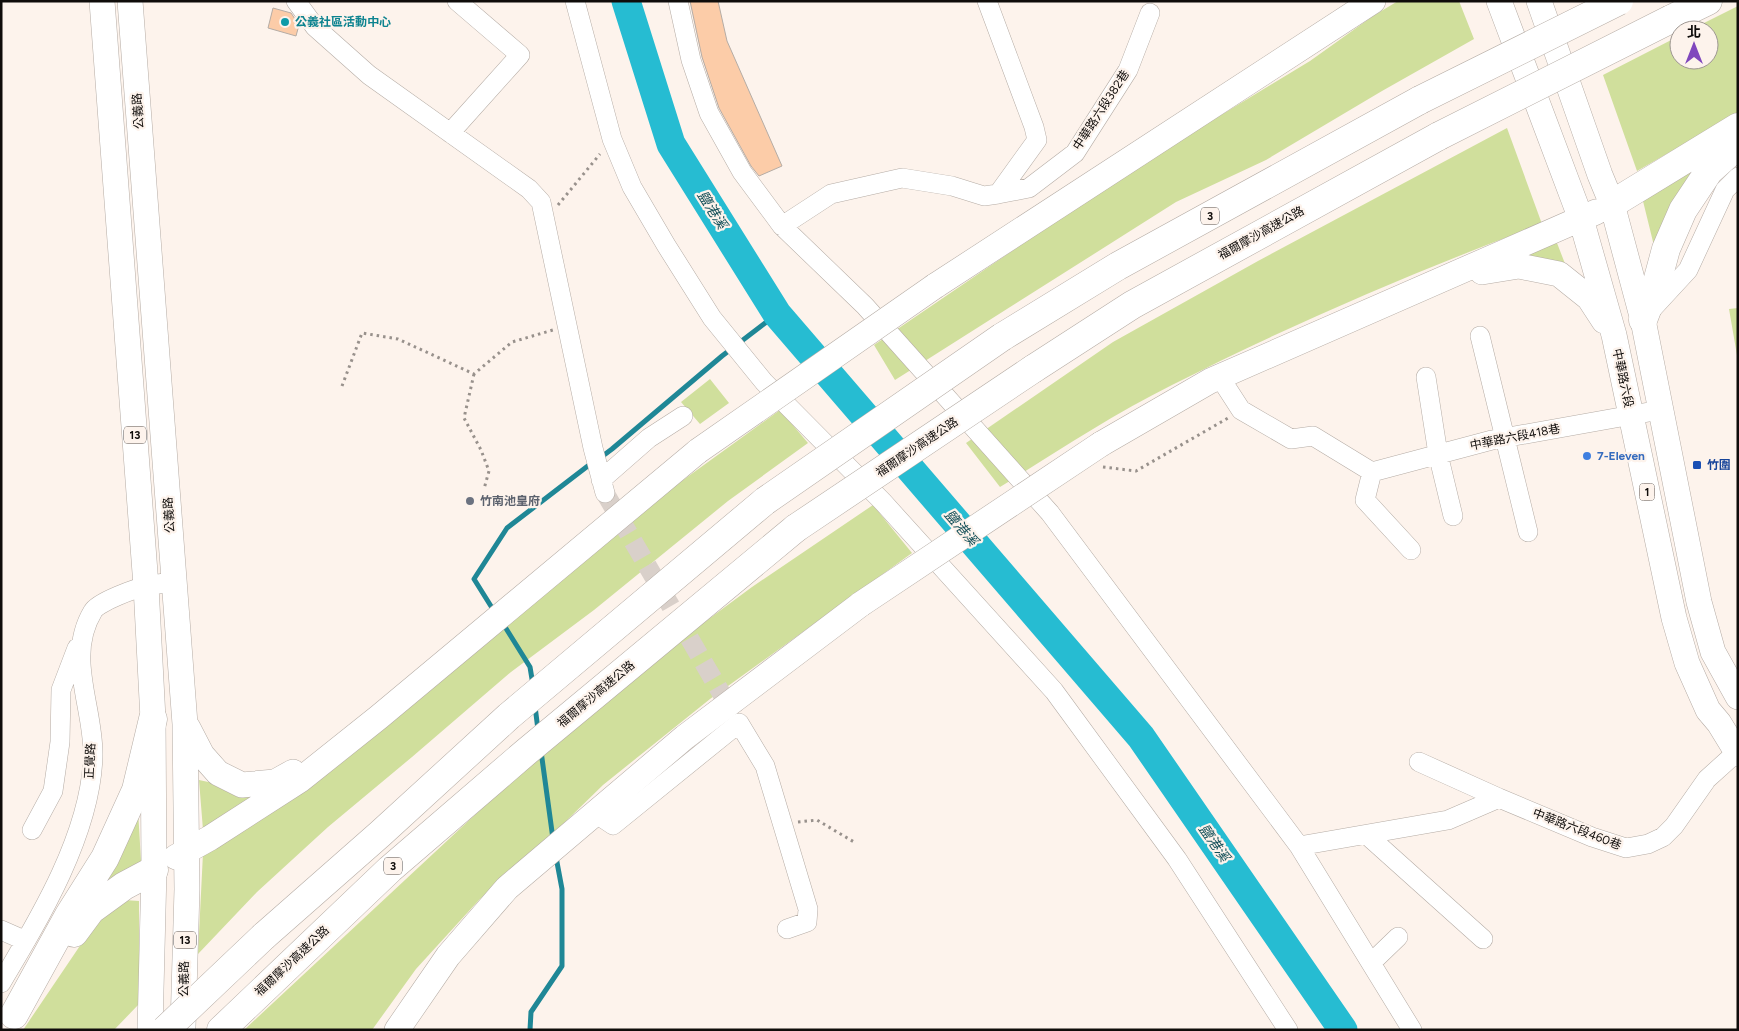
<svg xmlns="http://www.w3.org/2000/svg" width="1739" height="1031" viewBox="0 0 1739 1031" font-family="Figtree,'Noto Sans TC',sans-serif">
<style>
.green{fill:#d0df9c}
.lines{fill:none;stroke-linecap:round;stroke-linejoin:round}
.stream{stroke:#1f8796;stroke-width:5}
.river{stroke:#26bcd2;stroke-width:29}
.building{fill:#fccca8;stroke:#b5aca5}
.minor-tunnel{stroke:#d9d0ca;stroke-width:19;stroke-dasharray:19 9;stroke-linecap:butt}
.minor-casing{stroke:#b5aca5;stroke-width:20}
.major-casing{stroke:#b5aca5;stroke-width:26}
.highway-casing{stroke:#b5aca5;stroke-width:29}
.path{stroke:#98918c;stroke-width:3;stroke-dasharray:2.5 4;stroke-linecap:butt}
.minor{stroke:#fff;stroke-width:19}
.major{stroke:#fff;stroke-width:25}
.highway{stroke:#fff;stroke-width:28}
.major-bridge-casing{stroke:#b5aca5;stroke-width:26;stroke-linecap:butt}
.highway-bridge-casing{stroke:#b5aca5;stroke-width:29;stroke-linecap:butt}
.major-bridge{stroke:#fff;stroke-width:25}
.highway-bridge{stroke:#fff;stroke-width:28}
.culture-dot{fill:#0f9aa8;stroke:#fdf3ec;stroke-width:2}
.shop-dot{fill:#3f7fe0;stroke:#fdf3ec;stroke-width:2}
.transit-dot{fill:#1a4fb4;stroke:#fdf3ec;stroke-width:2}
.worship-dot{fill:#6b7280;stroke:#fdf3ec;stroke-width:2}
.labels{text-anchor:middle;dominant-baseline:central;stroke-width:4.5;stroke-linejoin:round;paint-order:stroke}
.shield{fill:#fdf3ec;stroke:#56514e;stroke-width:1}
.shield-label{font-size:11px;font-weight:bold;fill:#0f0c0a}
.culture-label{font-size:12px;font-weight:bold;fill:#0d838f;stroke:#fdf3ec;text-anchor:start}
.street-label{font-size:12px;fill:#0f0c0a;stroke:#fdf3ec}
.shop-label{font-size:12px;font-weight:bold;fill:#366cbe;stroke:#fdf3ec;text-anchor:start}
.transit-label{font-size:12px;font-weight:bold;fill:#164399;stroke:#fdf3ec;text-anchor:start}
.worship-label{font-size:12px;font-weight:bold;fill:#5b616d;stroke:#fdf3ec;text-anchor:start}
.water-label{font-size:14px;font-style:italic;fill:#155059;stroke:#fdf3ec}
</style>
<rect width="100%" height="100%" fill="#fdf3ec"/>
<path class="green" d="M1398,1H1459L1474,39L1382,91L1266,160L1176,202L895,380L874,345L1084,202L1185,137L1310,61L1373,16Z
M1738,6V113L1637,171L1603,75L1679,36V60H1709V30H1690Z
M1507,128L1542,224C1416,271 1292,324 1172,385C1112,415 1056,452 1000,487L966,443L1113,342L1258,261Z
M1721,152L1656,254L1642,197Z
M1557,243L1569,274L1524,260L1531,252Z
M1738,308V361L1729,309Z
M710,379L729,403L700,424L681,402Z
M780,410L808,443L728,501L594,610L511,672L412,757L328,827L257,892L198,954L203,853L650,504Z
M873,505L912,553L710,699L603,785L560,827L479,900L416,969L372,1030H244L493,798L621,689L679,641L752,587Z
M199,780L260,793L203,830Z
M138,810L141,861L92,896Z
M124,900L139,901V1004L114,1030H23L94,925Z"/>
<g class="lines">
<path class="stream" d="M600,458L612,449L722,356L777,314
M494,611L474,579L507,528L593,462
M502,622L530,667L533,685
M535,706L538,730
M541,751L553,839
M530,1030L531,1012L562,966V889L556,857"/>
<path class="river" d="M626,1L671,144L777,314L1141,737L1343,1030"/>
</g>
<path class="building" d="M690,1H718L727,41L782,166L759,176L751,166L719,108L702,57Z
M273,8L291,13L299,25L296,36L268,28Z"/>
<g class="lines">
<path class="minor-tunnel" d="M605,493L734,715"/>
<defs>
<path id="minor" d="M296,1L315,27L369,75L529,189L541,202L593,448L605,493
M575,1L612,139L632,187L666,245L712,318L764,382L882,501L1054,691L1177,859L1288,1030
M678,1L691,60L709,113L742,172L782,226L865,306L1050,513L1299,846L1412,1030
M450,133L520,55L457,1
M998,194L1029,188L1075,153L1128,70L1150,13
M782,226L831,194L902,178L952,186L984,196L998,194L1037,140L1034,127L987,1
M1652,309L1688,270L1725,190L1738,177
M1480,336L1528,532
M1219,376L1241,410L1291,439L1313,436L1372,472
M1426,377L1438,454L1453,516
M1372,472L1492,440L1660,410
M1372,472L1365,500L1411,550
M601,480L649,438L683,416
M1419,762L1499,798L1592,837L1626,848L1648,844L1663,837L1674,826L1707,779L1738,751
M595,813L613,825L739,723L765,766L808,909L807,922L787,929
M32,830L53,791L60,742L61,690L77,648
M1367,835L1483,939
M1299,846L1448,820L1499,798
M1,930L26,941
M1371,963L1398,937
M1,983C40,918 91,833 93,756C94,707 65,657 93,611C98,602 136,588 147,586C156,584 165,583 174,582"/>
<path id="major" d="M102,1L146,586L153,719L154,870L150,1030
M130,1L185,724L187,889L183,1027
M1499,1L1581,219L1614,335L1674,618L1687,663L1708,710L1719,723L1738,754
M1539,1L1600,175L1612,204L1643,320L1699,602L1713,652L1738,697
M1482,272L1519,266L1559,274L1589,298L1604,321
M935,286L1373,1
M1101,444L1210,381L1596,212
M188,728L202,755L218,773L242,785L275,782L293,772
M176,857L210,838L300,780L379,717L698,451
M397,1030L448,956L507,888L685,737L861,604"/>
<path id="highway" d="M1671,19L1708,1
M1612,204L1738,127
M1643,320L1656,286L1666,249L1683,210L1709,171L1738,145
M1002,337L1118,266L1420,100
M1033,369L1132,305L1439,136
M74,933L91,910L124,886L154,870
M264,936L380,834L509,716L765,501
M14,1015L69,915L105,858L136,790L153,719
M221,1030L390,869L526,752L796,528"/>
</defs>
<use href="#minor" class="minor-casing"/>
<use href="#major" class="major-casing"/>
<use href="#highway" class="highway-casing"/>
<path class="path" d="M558,205L600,154
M474,374L464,418L481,450L489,471L484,489
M342,386L362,333L398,339L474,374L512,342L553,330
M1103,467L1136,471L1228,418
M798,822L817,820L854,842"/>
<use href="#minor" class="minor"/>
<use href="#major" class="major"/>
<use href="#highway" class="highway"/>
<defs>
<path id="major-bridge" d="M698,451L935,286
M861,604L1101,444"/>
<path id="highway-bridge" d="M1420,100L1619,1
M1439,136L1671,19
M765,501L1002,337
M796,528L1033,369
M165,1030L264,936"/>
</defs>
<use href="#major-bridge" class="major-bridge-casing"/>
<use href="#highway-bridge" class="highway-bridge-casing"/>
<use href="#major-bridge" class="major-bridge"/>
<use href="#highway-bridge" class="highway-bridge"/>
</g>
<circle class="culture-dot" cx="285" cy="22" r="5"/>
<circle class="shop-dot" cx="1587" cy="456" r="5"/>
<rect class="transit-dot" x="1692" y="460" width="10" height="10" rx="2.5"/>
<circle class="worship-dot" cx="470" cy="501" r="5"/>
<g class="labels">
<g class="shield">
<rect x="1201" y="207.5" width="18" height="17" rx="4"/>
<rect x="124" y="426.5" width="22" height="17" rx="4"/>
<rect x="1639.5" y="483.5" width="15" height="17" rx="4"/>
<rect x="384" y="857.5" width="18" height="17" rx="4"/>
<rect x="174" y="931.5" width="22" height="17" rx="4"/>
</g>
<g class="shield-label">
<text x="1210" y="216">3</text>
<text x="135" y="435">13</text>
<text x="1647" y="492">1</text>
<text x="393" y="866">3</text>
<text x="185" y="940">13</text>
</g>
<g class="culture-label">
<text x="295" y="22">公義社區活動中心</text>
</g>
<g class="street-label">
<text transform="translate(1101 110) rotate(-57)">中華路六段382巷</text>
<text transform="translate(138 111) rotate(-94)">公義路</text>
<text transform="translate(1261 233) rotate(-29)">福爾摩沙高速公路</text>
<text transform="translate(1623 378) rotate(78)">中華路六段</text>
<text transform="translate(1515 437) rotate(-11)">中華路六段418巷</text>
<text transform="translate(917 447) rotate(-34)">福爾摩沙高速公路</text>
<text transform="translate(169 515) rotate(-94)">公義路</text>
<text transform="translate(596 694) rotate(-40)">福爾摩沙高速公路</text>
<text transform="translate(90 761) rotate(-87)">正覺路</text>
<text transform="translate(1577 829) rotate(21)">中華路六段460巷</text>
<text transform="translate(292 961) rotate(-43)">福爾摩沙高速公路</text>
<text transform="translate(184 979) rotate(-89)">公義路</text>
</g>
<g class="shop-label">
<text x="1597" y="456">7-Eleven</text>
</g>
<g class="transit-label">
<text x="1707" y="465">竹圍</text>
</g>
<g class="worship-label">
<text x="480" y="501">竹南池皇府</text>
</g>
<g class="water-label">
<text transform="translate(712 210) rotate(58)">鹽港溪</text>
<text transform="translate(961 528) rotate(49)">鹽港溪</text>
<text transform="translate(1214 843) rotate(55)">鹽港溪</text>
</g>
</g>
<rect width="1739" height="1031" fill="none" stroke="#0f0c0a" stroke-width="5"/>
<g transform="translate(1694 45)"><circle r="24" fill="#fdf3ec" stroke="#9e9792"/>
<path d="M0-4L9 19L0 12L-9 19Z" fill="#8047bd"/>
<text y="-8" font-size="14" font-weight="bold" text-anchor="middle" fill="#0f0c0a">北</text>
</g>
</svg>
